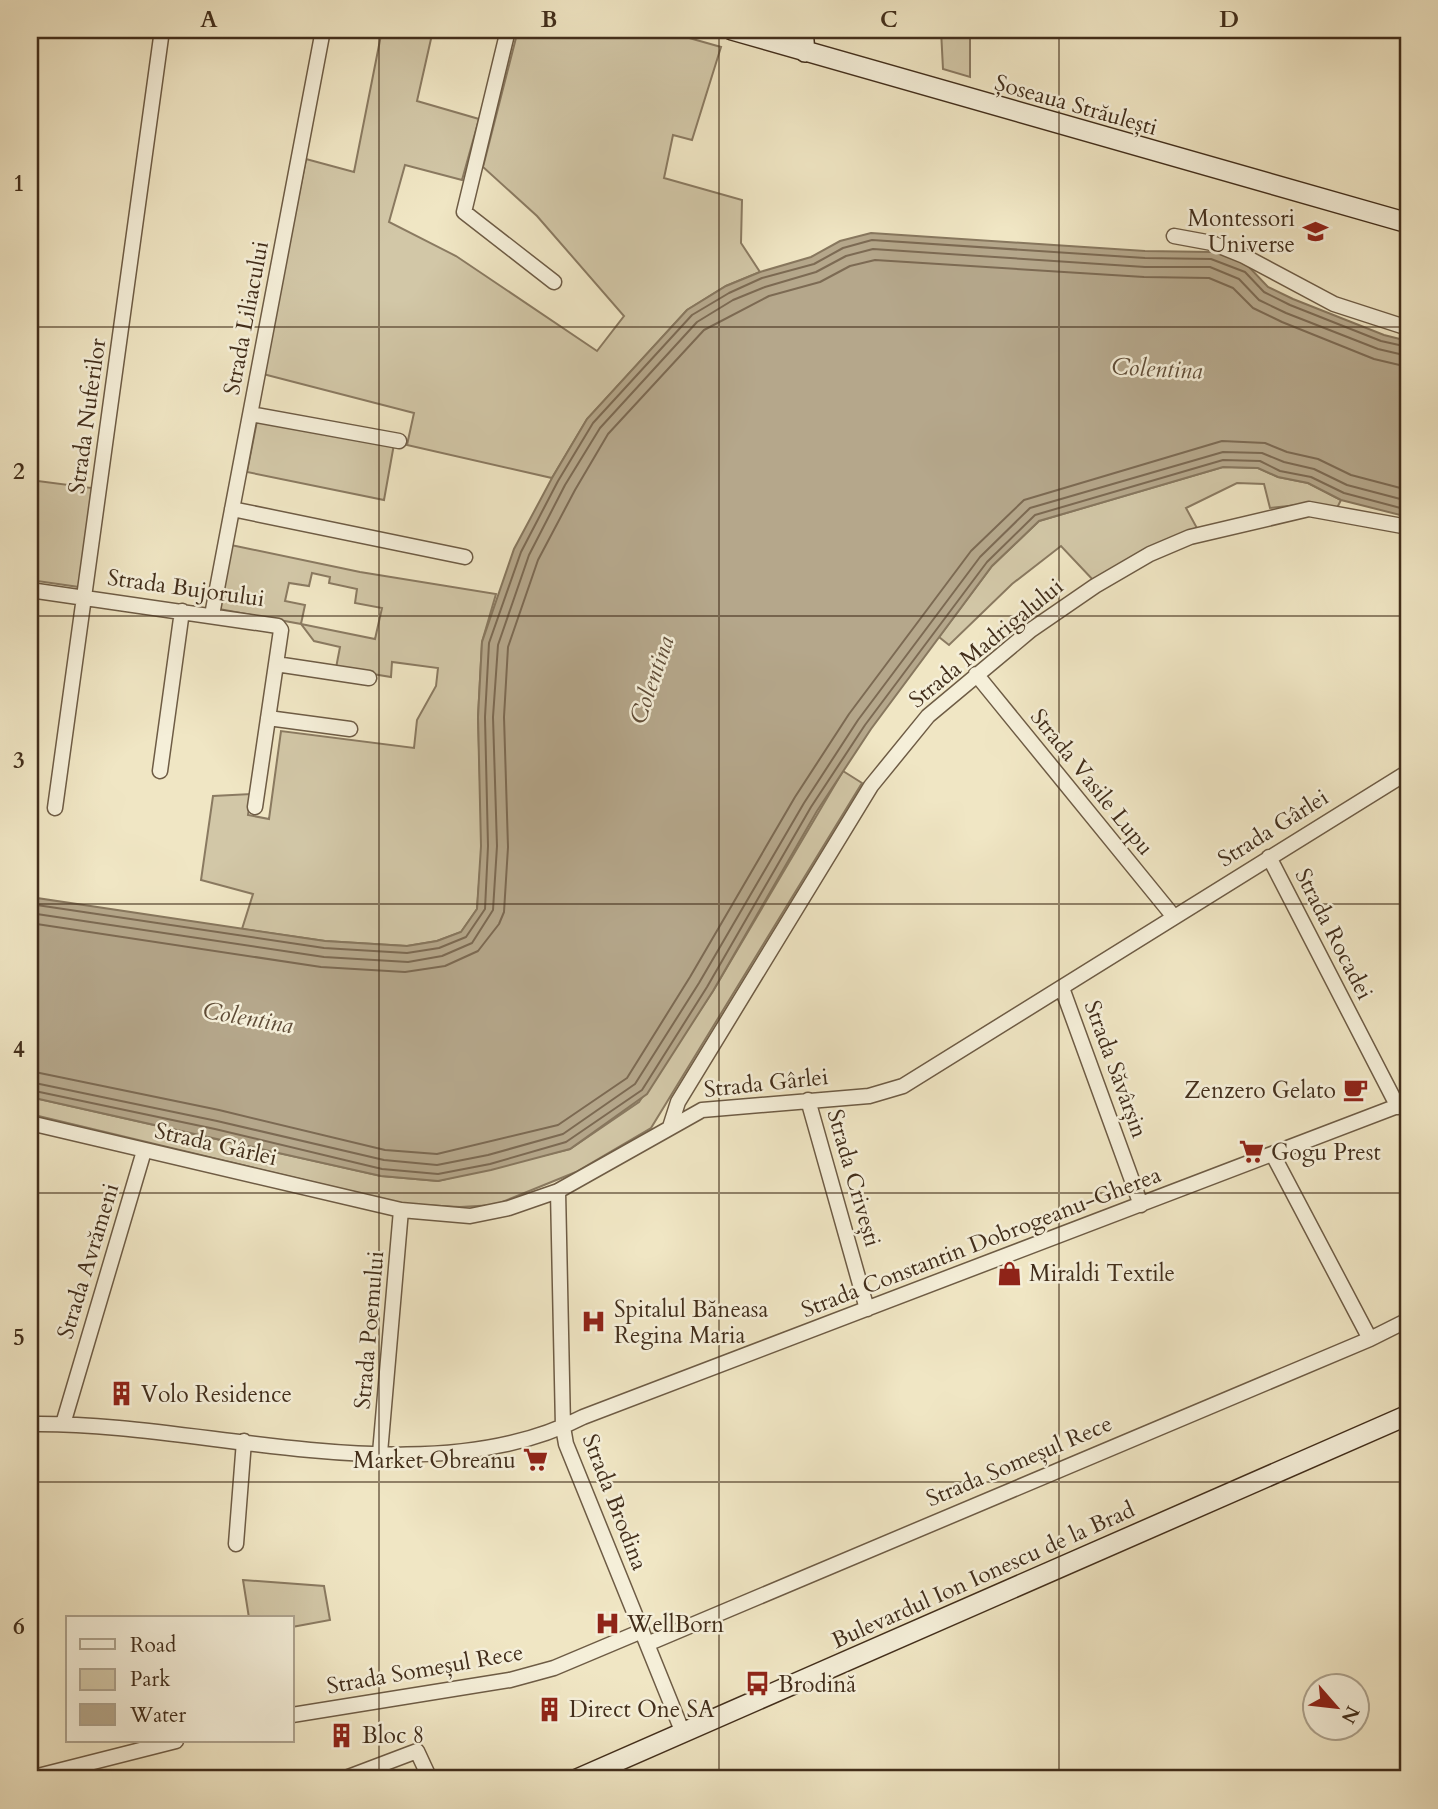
<svg xmlns="http://www.w3.org/2000/svg" width="1438" height="1809" viewBox="0 0 1438 1809" font-family="Cardo,serif">
<style>
.green{fill:#d2c7a7;stroke:#8a7a61;stroke-width:2;fill-rule:evenodd}
.water{fill:#b5a78b;stroke:#87775e;stroke-width:2}
.lines{fill:none;stroke-linecap:round;stroke-linejoin:round}
.shore{stroke:#7c6a53;stroke-width:2}
.street-casing{stroke:#6e5c45;stroke-width:17}
.secondary-casing{stroke:#422e1b;stroke-width:22}
.street{stroke:#f5efd9;stroke-width:14}
.secondary{stroke:#f5efd9;stroke-width:19}
.grid{fill:none;stroke:#422e1b;stroke-width:2;stroke-opacity:0.55}
.labels{text-anchor:middle;dominant-baseline:central;stroke-width:5;stroke-linejoin:round;paint-order:stroke}
.street-label{font-size:23px;fill:#422e1b;stroke:#f5efd9}
.poi-label{font-size:23px;fill:#422e1b;stroke:#f5efd9;text-anchor:start}
.water-label{font-size:24px;font-style:italic;fill:#5f4c37;stroke:#f5efd9}
.neatline{fill:none;stroke:#422e1b;stroke-width:2.5}
.grid-label{font-size:23px;text-anchor:middle;font-weight:bold;fill:#422e1b}
</style>
<rect width="100%" height="100%" fill="#f0e6c4"/>
<filter id="stains"><feTurbulence type="fractalNoise" baseFrequency=".00286" numOctaves="4"/><feColorMatrix values="0 0 0 0 .2 0 0 0 0 .09 0 0 0 0 .02 0 0 0 .5 -.17"/></filter>
<radialGradient id="worn" r=".72"><stop offset=".6" stop-color="#630" stop-opacity="0"/><stop offset="1" stop-color="#630" stop-opacity=".3"/></radialGradient>
<path class="green" d="M382,30H433L417,101L479,119L462,180L405,165L389,222L456,256L597,351L624,316L537,216L483,167L518,30H661L721,47L692,140L673,135L664,178L742,200L741,243L760,272L726,286L687,310L587,419L552,478L407,445L414,413L263,374L306,159L354,172Z
M941,30H970V77L943,69Z
M257,421L394,444L384,500L247,472Z
M1223,467L1258,468L1278,477L1308,483L1341,500L1337,508L1297,505L1270,508L1264,484L1237,483L1186,508L1198,530L1094,581L1061,546L1012,584L949,645L939,637L992,566L1039,521Z
M30,480L92,488L79,587L30,580Z
M231,545L360,572L496,594L482,642L478,717L482,846L477,909L461,932L437,941L407,946L325,941L242,929L253,894L201,880L213,796L251,794L248,815L269,819L281,731L414,748L417,720L436,686L438,668L392,662L391,677L336,668L340,647L314,641L301,624L219,609ZM312,573L330,577L329,583L357,589L355,603L382,608L375,639L301,624L305,605L285,601L289,583L309,586Z
M843,771L862,783L651,1128L576,1172L495,1205L460,1207L404,1204L30,1114V1097L381,1176L438,1181L570,1149L639,1102L713,991Z
M243,1580L324,1586L330,1620L292,1627V1618H249Z"/>
<path class="water" d="M871,233L1145,251L1212,252L1228,255L1249,267L1268,287L1293,299L1384,335L1408,341V517L1341,500L1308,483L1278,477L1258,468L1223,467L1039,521L992,566L871,729L817,811L713,991L647,1094L570,1149L491,1170L438,1181L381,1176L30,1097V897L325,941L407,946L437,941L461,932L477,909L481,846L478,717L482,642L514,549L552,478L587,419L687,310L726,286L760,272L811,257L840,241Z"/>
<g class="lines">
<path class="shore" d="M30,904L324,948L407,953L439,948L466,937L485,909L488,846L485,717L489,643L521,552L558,481L593,423L692,315L729,293L762,278L814,264L843,248L872,240L1145,258L1211,259L1245,272L1264,292L1290,305L1381,341L1408,347
M30,913L324,957L408,962L442,956L472,943L493,910L497,846L493,717L498,645L529,555L565,485L600,428L697,322L733,300L765,287L816,272L846,256L873,249L1145,267H1210L1239,279L1259,300L1286,313L1378,349L1408,356
M30,923L321,967L405,972L445,966L478,951L499,924L504,912L508,847L504,717L508,647L538,560L575,490L608,434L704,330L769,296L820,282L850,266L875,260L1144,277L1209,278L1233,288L1253,308L1282,322L1374,359L1408,367
M30,1071L219,1110L385,1150L437,1154L558,1125L627,1078L690,977L795,797L849,714L971,551L1024,500L1222,441L1265,443L1287,452L1318,459L1351,475L1408,490
M30,1082L217,1121L384,1160L437,1165L488,1155L563,1134L635,1084L699,983L804,803L858,720L980,557L1030,508L1223,452L1262,453L1284,462L1314,469L1347,485L1408,501
M30,1090L215,1129L382,1169L438,1174L490,1164L566,1142L642,1090L707,987L811,807L865,725L987,562L1035,515L1223,460L1260,461L1280,471L1311,477L1344,493L1408,510"/>
<defs>
<path id="street" d="M508,30L464,212L554,282
M1174,236L1212,243L1244,256L1334,304L1408,328
M251,414L399,441
M232,509L465,557
M30,590L278,626L281,630L255,807
M212,615L323,30
M276,664L369,678
M976,674L1174,917
M268,718L350,729
M160,771L182,611
M55,808L162,30
M1269,857L1398,1107
M1062,988L1141,1205
M808,1100L867,1309
M30,1123L401,1210L470,1216L509,1208L558,1191L702,1110L869,1096L903,1086L1408,772
M670,1127L678,1102L871,786L928,716L1031,630L1095,586L1150,554L1190,537L1309,509L1408,527
M1273,1155L1370,1339
M558,1191L563,1427L566,1444L683,1733
M30,1424C202,1421 425,1499 583,1417L1408,1102
M63,1424L144,1151
M380,1453L401,1210
M236,1544L244,1441
M647,1644L1370,1339L1408,1320
M292,1715L510,1680L554,1668L642,1631
M30,1778L176,1741
M343,1779L417,1751L430,1779"/>
<path id="secondary" d="M732,30L1408,223
M803,30L805,52
M577,1779L1408,1415"/>
</defs>
<use href="#street" class="street-casing"/>
<use href="#secondary" class="secondary-casing"/>
<use href="#street" class="street"/>
<use href="#secondary" class="secondary"/>
</g>
<path class="grid" d="M379,30V1779M719,30V1779M1059,30V1779M30,327H1408M30,616H1408M30,904H1408M30,1193H1408M30,1482H1408"/>
<defs>
<symbol id="school-bare" viewBox="-9 -9 18 18"><path d="M0-5L7-2L0 1L-7-2ZM-4 1L0 2.5L4 1V4Q0 6-4 4Z" fill="#8f2418" stroke="#f5efd9" stroke-width="2.5" paint-order="stroke"/></symbol>
<symbol id="cafe-bare" viewBox="-9 -9 18 18"><path d="M-5.5-4.5H6V0H3Q3 3.5 0 3.5H-2.5Q-5.5 3.5-5.5 0ZM3-3.2v2h1.7v-2ZM-6 4.5H4V6H-6Z" fill="#8f2418" stroke="#f5efd9" stroke-width="2.5" paint-order="stroke"/></symbol>
<symbol id="supermarket-bare" viewBox="-9 -9 18 18"><path d="M-6-5.5h2.5l.6 2H6L4.5 2H-2.5L-4.4-4H-6ZM-1.5 3.2a1.3 1.3 0 1 0 .1 0ZM3 3.2a1.3 1.3 0 1 0 .1 0Z" fill="#8f2418" stroke="#f5efd9" stroke-width="2.5" paint-order="stroke"/></symbol>
<symbol id="shop-bare" viewBox="-9 -9 18 18"><path d="M-5-2.5h2.3a2.7 3.5 0 0 1 5.4 0H5L5.5 6h-11ZM-1.5-2.5h3a1.5 2.3 0 0 0-3 0Z" fill="#8f2418" stroke="#f5efd9" stroke-width="2.5" paint-order="stroke"/></symbol>
<symbol id="hospital-bare" viewBox="-9 -9 18 18"><path d="M-5-5h3v3.5h4V-5h3V5h-3V1.5h-4V5h-3Z" fill="#8f2418" stroke="#f5efd9" stroke-width="2.5" paint-order="stroke"/></symbol>
<symbol id="building-bare" viewBox="-9 -9 18 18"><path d="M-4-6H4V6H1V3H-1V6H-4ZM-2.5-4.3h1.7v1.8h-1.7ZM.8-4.3h1.7v1.8H.8ZM-2.5-1h1.7V.8h-1.7ZM.8-1h1.7V.8H.8Z" fill="#8f2418" stroke="#f5efd9" stroke-width="2.5" paint-order="stroke"/></symbol>
<symbol id="bus-bare" viewBox="-9 -9 18 18"><path d="M-5-6H5V4H4V6H2V4H-2V6H-4V4H-5ZM-3.5-4V0h7V-4ZM-3.5 1.2v1.5H-2V1.2ZM2 1.2v1.5H3.5V1.2Z" fill="#8f2418" stroke="#f5efd9" stroke-width="2.5" paint-order="stroke"/></symbol>
</defs>
<g fill-rule="evenodd">
<use href="#school-bare" x="1298" y="214" width="35" height="35"/>
<use href="#cafe-bare" x="1338" y="1072" width="35" height="35"/>
<use href="#supermarket-bare" x="1234" y="1134" width="35" height="35"/>
<use href="#shop-bare" x="992" y="1256" width="35" height="35"/>
<use href="#hospital-bare" x="576" y="1304" width="35" height="35"/>
<use href="#building-bare" x="104" y="1376" width="35" height="35"/>
<use href="#supermarket-bare" x="518" y="1442" width="35" height="35"/>
<use href="#hospital-bare" x="590" y="1606" width="35" height="35"/>
<use href="#bus-bare" x="740" y="1666" width="35" height="35"/>
<use href="#building-bare" x="532" y="1692" width="35" height="35"/>
<use href="#building-bare" x="324" y="1718" width="35" height="35"/>
</g>
<g class="labels">
<g class="street-label">
<text transform="translate(1076 105) rotate(16)">Șoseaua Străulești</text>
<text transform="translate(246 318) rotate(-79)">Strada Liliacului</text>
<text transform="translate(87 416) rotate(-82)">Strada Nuferilor</text>
<text transform="translate(186 588) rotate(8)">Strada Bujorului</text>
<text transform="translate(986 643) rotate(-39)">Strada Madrigalului</text>
<text transform="translate(1092 782) rotate(51)">Strada Vasile Lupu</text>
<text transform="translate(1273 828) rotate(-32)">Strada Gârlei</text>
<text transform="translate(1334 934) rotate(63)">Strada Rocadei</text>
<text transform="translate(1116 1069) rotate(70)">Strada Săvârșin</text>
<text transform="translate(766 1083) rotate(-6)">Strada Gârlei</text>
<text transform="translate(216 1144) rotate(13)">Strada Gârlei</text>
<text transform="translate(854 1178) rotate(74)">Strada Crivești</text>
<text transform="translate(981 1242) rotate(-21)">Strada Constantin Dobrogeanu-Gherea</text>
<text transform="translate(88 1261) rotate(-73)">Strada Avrămeni</text>
<text transform="translate(369 1330) rotate(-85)">Strada Poemului</text>
<text transform="translate(1019 1461) rotate(-23)">Strada Someșul Rece</text>
<text transform="translate(615 1502) rotate(69)">Strada Brodina</text>
<text transform="translate(983 1575) rotate(-24)">Bulevardul Ion Ionescu de la Brad</text>
<text transform="translate(425 1669) rotate(-10)">Strada Someșul Rece</text>
</g>
<g class="poi-label">
<text x="1295" y="218" text-anchor="end">Montessori<tspan x="1295" dy="26">Universe</tspan></text>
<text x="1336" y="1090" text-anchor="end">Zenzero Gelato</text>
<text x="1271" y="1152">Gogu Prest</text>
<text x="1029" y="1273">Miraldi Textile</text>
<text x="614" y="1309">Spitalul Băneasa<tspan x="614" dy="26">Regina Maria</tspan></text>
<text x="141" y="1394">Volo Residence</text>
<text x="516" y="1460" text-anchor="end">Market Obreanu</text>
<text x="627" y="1624">WellBorn</text>
<text x="778" y="1684">Brodină</text>
<text x="569" y="1709">Direct One SA</text>
<text x="362" y="1735">Bloc 8</text>
</g>
<g class="water-label">
<text transform="translate(1157 369) rotate(3)">Colentina</text>
<text transform="translate(652 680) rotate(-71)">Colentina</text>
<text transform="translate(248 1018) rotate(10)">Colentina</text>
</g>
</g>
<rect width="1438" height="1809" fill="none" stroke="#f0e6c4" stroke-width="77"/>
<rect x="66" y="1616" width="228" height="126" fill="#f5efd9" stroke="#ada28d" stroke-width="2"/>
<rect x="80" y="1639" width="35" height="10" fill="#f5efd9" stroke="#ada28d" stroke-width="2"/>
<text x="130" y="1652" font-size="21" fill="#422e1b">Road</text>
<rect x="80" y="1669" width="35" height="21" fill="#d2c7a7" stroke="#ada28d" stroke-width="2"/>
<text x="130" y="1686" font-size="21" fill="#422e1b">Park</text>
<rect x="80" y="1704" width="35" height="21" fill="#b5a78b" stroke="#ada28d" stroke-width="2"/>
<text x="130" y="1722" font-size="21" fill="#422e1b">Water</text>
<g transform="translate(1336 1707) rotate(118)"><circle r="33" fill="#f5efd9" stroke="#ada28d" stroke-width="2"/>
<path d="M0-5L12 26L0 18L-12 26Z" fill="#8f2418"/>
<text y="-10" font-size="19" font-weight="bold" text-anchor="middle" fill="#422e1b">N</text>
</g>
<rect x="38" y="38" width="1362" height="1732" class="neatline"/>
<g class="grid-label">
<text x="209" y="27">A</text>
<text x="549" y="27">B</text>
<text x="889" y="27">C</text>
<text x="1229" y="27">D</text>
<text x="19" y="191">1</text>
<text x="19" y="479">2</text>
<text x="19" y="768">3</text>
<text x="19" y="1057">4</text>
<text x="19" y="1345">5</text>
<text x="19" y="1634">6</text>
</g>
<rect width="100%" height="100%" filter="url(#stains)"/>
<rect width="100%" height="100%" fill="url(#worn)"/>
</svg>
